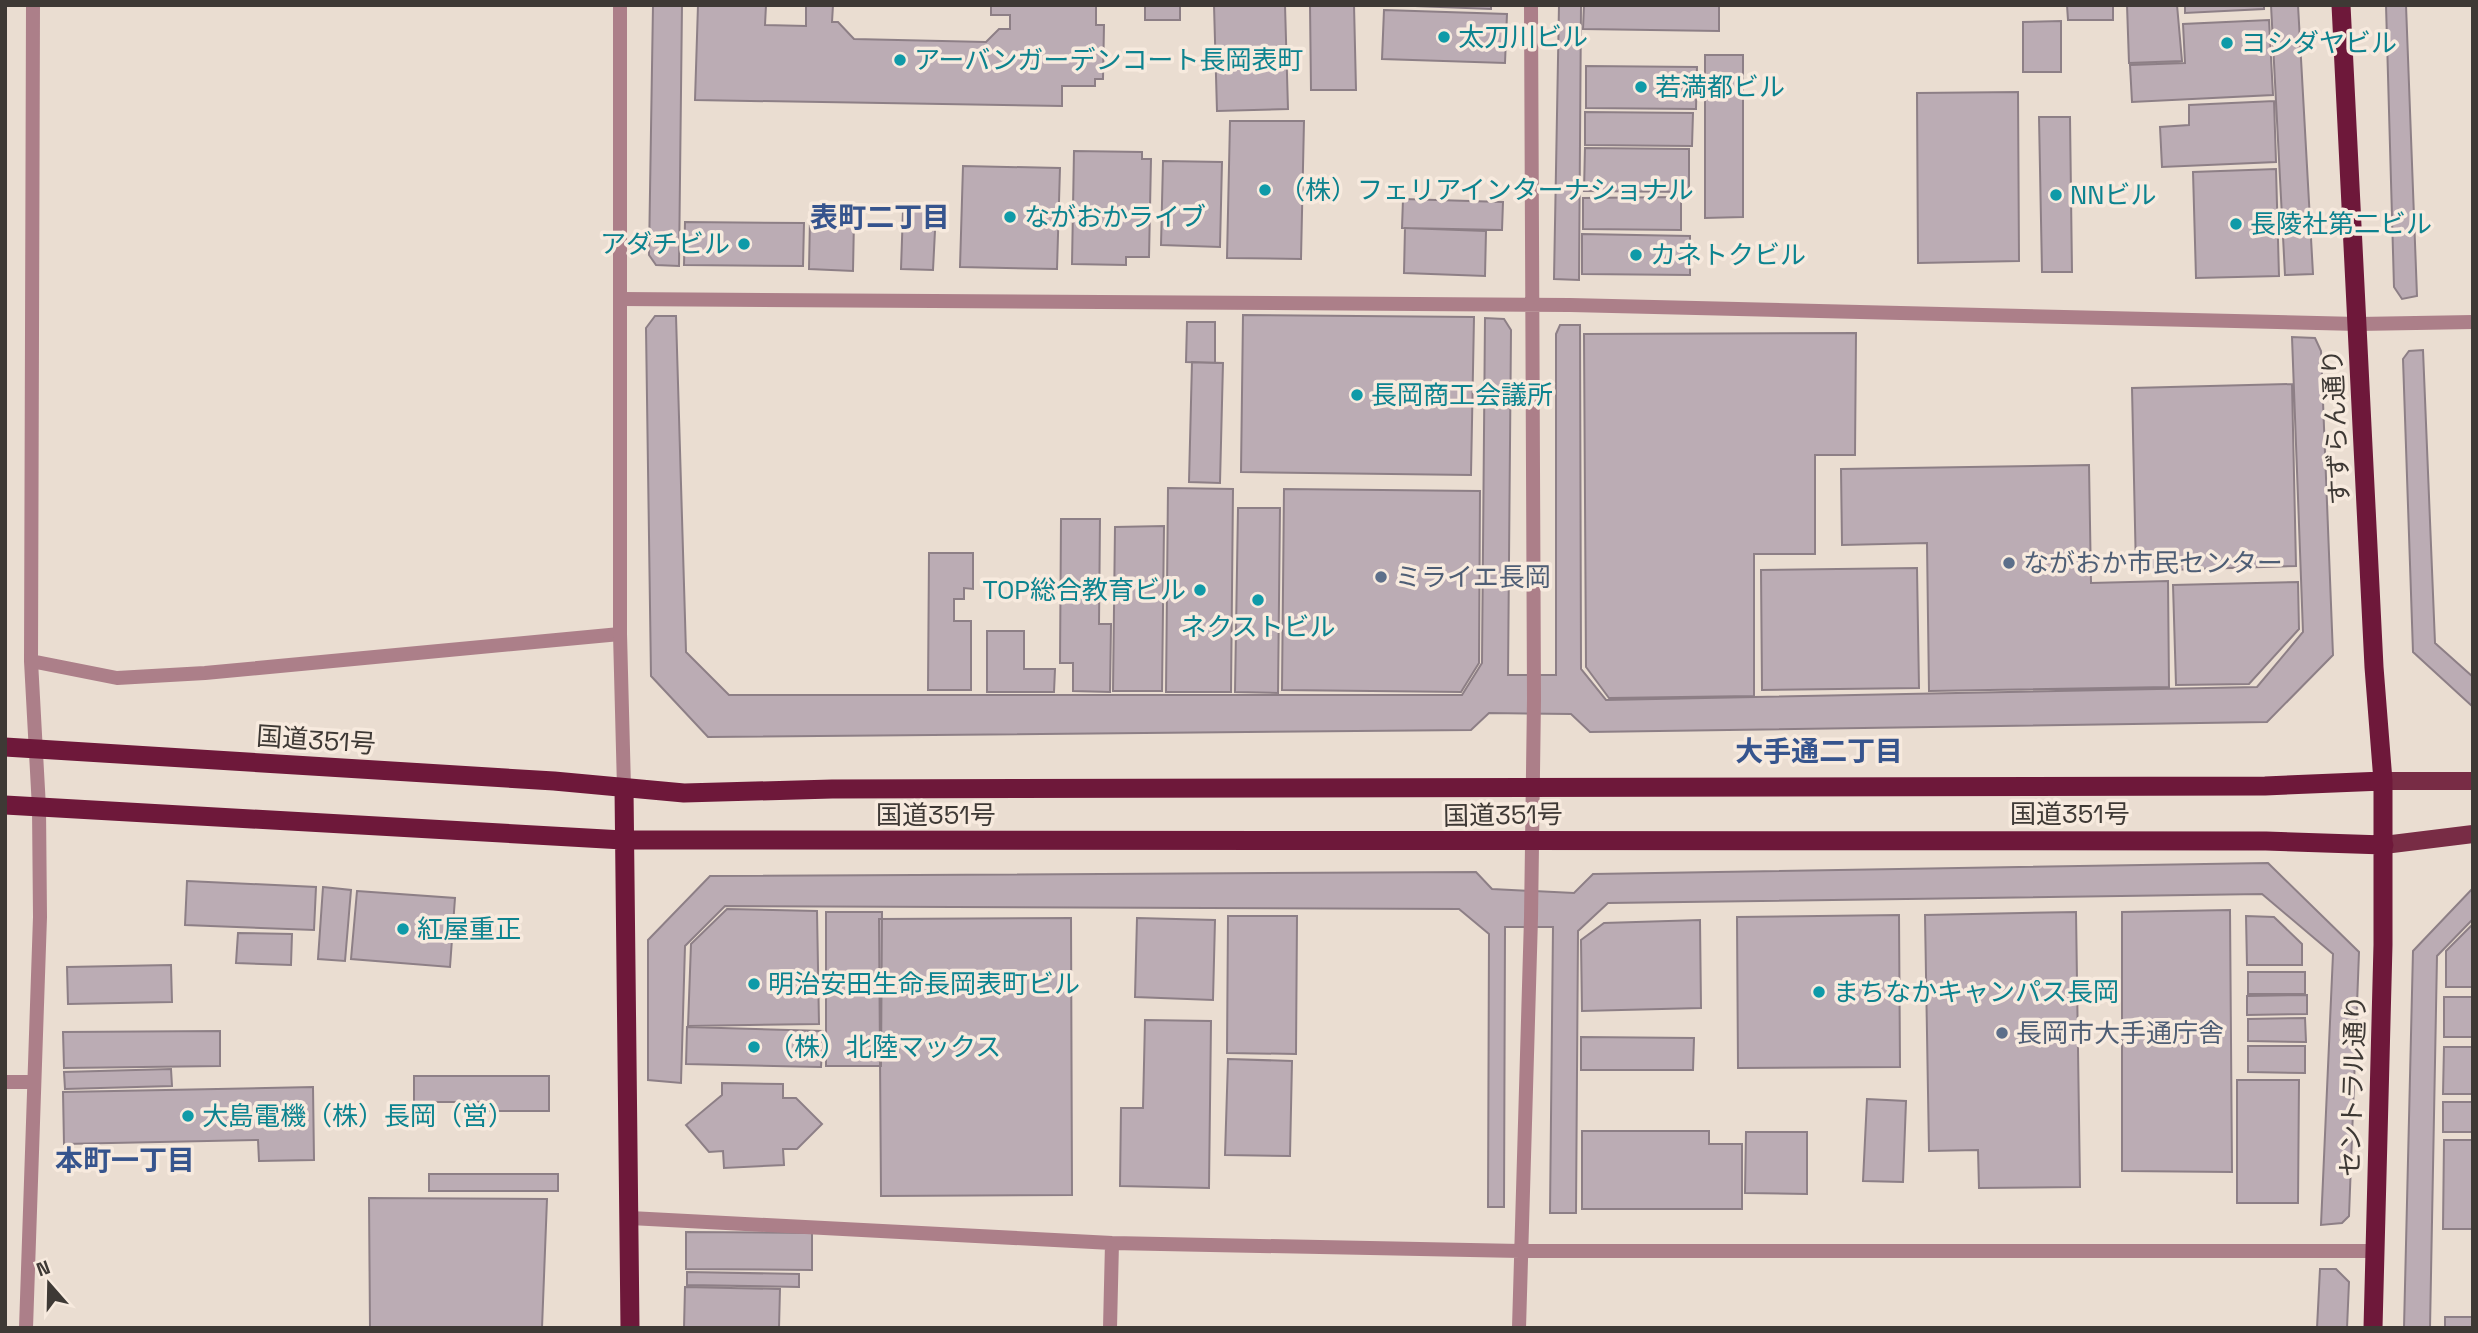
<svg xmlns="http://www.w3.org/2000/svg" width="2478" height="1333" viewBox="0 0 2478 1333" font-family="'Space Grotesk','Noto Sans JP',sans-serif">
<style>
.building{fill:#bbacb4;stroke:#8d7f86;stroke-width:2}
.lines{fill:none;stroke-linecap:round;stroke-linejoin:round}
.minor{stroke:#ac7f89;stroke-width:14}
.tertiary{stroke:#ac7f89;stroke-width:14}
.primary{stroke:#782c45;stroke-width:18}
.trunk{stroke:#6e183a;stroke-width:19}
.culture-dot{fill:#0f9aa8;stroke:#f7eade;stroke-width:2.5}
.service-dot{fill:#5c6f8a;stroke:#f7eade;stroke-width:2.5}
.labels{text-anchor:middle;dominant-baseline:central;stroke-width:7;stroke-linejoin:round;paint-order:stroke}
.culture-label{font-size:26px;fill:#0d838f;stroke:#f7eade;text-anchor:start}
.street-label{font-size:26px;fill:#3e3935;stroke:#f7eade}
.service-label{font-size:26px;fill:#4e5e75;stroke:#f7eade;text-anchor:start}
.neighbourhood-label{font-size:28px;font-weight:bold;fill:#36548d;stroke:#f7eade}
</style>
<rect width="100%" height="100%" fill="#eaddd1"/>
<path class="building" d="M653,5H682L679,266L656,265L649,255Z
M698,5H766L765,25L806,26V5H833L832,22H838L854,39L986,42L999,29H1010V15H991V5H1096V25H1104L1103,79H1095V86H1062V106L695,100Z
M1145,5H1180V20H1145Z
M1214,5H1285L1288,109L1217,111Z
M1310,5H1354L1356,90H1311Z
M1389,5H1491V9Z
M1559,5H1581L1579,280L1554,279Z
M1584,5H1719V31L1583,29Z
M2067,5H2113V20H2068Z
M2127,5H2177L2182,61L2129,63Z
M2185,5H2264V9L2185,13Z
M2271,5H2298L2313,274L2285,275Z
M2386,5H2406L2417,296L2402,299L2394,287Z
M1384,10L1507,14L1505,63L1382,59Z
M2269,20L2273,95L2132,102L2130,65L2185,63L2183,24Z
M2061,21V72H2023V22Z
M1705,55H1743V217L1705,218Z
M1586,66L1697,67L1696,109L1586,108Z
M2018,92L2019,261L1918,263L1917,93Z
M2274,101L2276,162L2162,167L2160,127L2189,125V105Z
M1585,112L1693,113L1692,146L1585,145Z
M2039,117H2070L2072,272H2042Z
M1230,121H1304L1301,259L1227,258Z
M1585,148L1689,149V192L1584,191Z
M1074,151L1142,152V159H1151L1149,257H1126V265L1072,264Z
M1163,161L1222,162L1220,247L1161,245Z
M963,166L1060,168L1057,269L960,267Z
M2276,169L2279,276L2196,278L2193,172Z
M1681,197V230L1583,229V198Z
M1403,199L1503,202L1502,230L1402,228Z
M903,210L936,211L933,270L901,269Z
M810,218L854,219L853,271L809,269Z
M685,222L804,223L803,266L684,265Z
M1405,228L1486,231L1485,276L1404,273Z
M1582,234L1690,236V275L1582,274Z
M1243,315L1474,317L1471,475L1241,472Z
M655,316H676L686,652L729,695H1462L1482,663L1485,318L1504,319L1511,330L1508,675H1556V334L1560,325H1580L1581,669L1606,700L2257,687L2303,632L2292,337L2315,338L2321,351L2333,655L2267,722L1590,732L1571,714L1489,713L1471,730L708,737L651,676L646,328Z
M1187,322H1215V363L1186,362Z
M1856,333L1855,455H1815V554H1754V696L1609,698L1586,667L1584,334Z
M2423,350L2435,643L2473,677V707L2413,652L2403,359L2409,351Z
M1192,362L1223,363L1220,483L1189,482Z
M2292,384L2296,566L2136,571L2132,388Z
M2089,465L2091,583L2168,581L2169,687L1929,691L1927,543L1842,545L1841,469Z
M1168,488L1233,489L1231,692H1166Z
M1284,489L1480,491L1479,663L1461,692L1282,690Z
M1238,508H1280L1278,693L1235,692Z
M1061,519H1100L1099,624H1111L1110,692L1073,691V663H1060Z
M1164,526L1162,691H1113L1115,527Z
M929,553H973V589L964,588V599H954V621H971V690H928Z
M1917,568L1919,688L1762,690L1761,570Z
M2298,582L2299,629L2249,684L2176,685L2173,585Z
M987,631H1024V669H1055L1054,692H987Z
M2268,863L2359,952L2349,1216L2342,1223L2321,1225L2333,954L2262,894L1608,903L1578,931L1576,1213H1550L1553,927H1505L1504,1207H1488L1489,934L1459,909L725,906L685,946L681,1083L648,1080V940L710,876L1476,872L1492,889L1574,893L1593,874Z
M187,881L316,887L314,930L185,925Z
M323,887L351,890L345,961L318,959Z
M2473,888V919L2437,956L2430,1328H2404L2413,951Z
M357,891L455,898L450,967L351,959Z
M727,909L817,911L819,1024L688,1026L691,944Z
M2230,910L2232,1172L2122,1171V912Z
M826,912H882L881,1066H826Z
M2076,912L2080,1187L1979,1188L1978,1150L1929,1151L1925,915Z
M1899,915L1900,1067L1738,1068L1737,917Z
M1228,916H1297L1296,1054L1227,1053Z
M2246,916L2274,917L2302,944V965H2247Z
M1071,918L1072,1195L881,1196L879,919Z
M1137,918L1215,920L1213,1000L1135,997Z
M1700,920L1701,1008L1582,1011L1581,940L1604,923Z
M2473,924V987H2446V951Z
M238,933L292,934L291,965L236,963Z
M171,965L172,1002L68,1004L67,967Z
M2248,972H2305V994H2248Z
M2307,995V1014L2247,1015V996Z
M2444,997H2473V1037H2444Z
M2305,1018L2306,1042L2248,1041V1019Z
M1145,1020L1211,1021L1209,1188L1120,1186L1121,1108H1143Z
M687,1027L823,1031L821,1067L686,1064Z
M220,1031V1066L64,1068L63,1032Z
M1581,1037L1694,1038L1693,1070H1581Z
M2248,1046H2305V1073L2248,1072Z
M2444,1047H2473V1094H2443Z
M1228,1059L1292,1061L1290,1156L1225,1155Z
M171,1069L172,1086L65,1089L64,1072Z
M414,1076H549V1111H481V1102H414Z
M2237,1080H2299L2298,1203H2237Z
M722,1083L783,1084V1098H796L822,1124L797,1149H783L784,1165L724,1168L723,1151L709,1152L686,1125L722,1095Z
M313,1087L314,1160L259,1161L258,1140L64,1144L63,1092Z
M1867,1099L1906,1101L1903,1182L1863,1181Z
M2443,1102H2473V1132H2443Z
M1582,1131H1709V1144H1742V1209H1582Z
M1746,1132H1807V1194L1745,1193Z
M2444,1140H2473V1229H2443Z
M429,1174H558V1191H429Z
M369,1198L547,1199L542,1328H370Z
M686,1232L812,1233V1270L686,1269Z
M2320,1269H2336L2349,1282L2347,1328H2317Z
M687,1272L799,1274V1287L687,1285Z
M685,1287L780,1289L779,1328H684Z
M2445,1317H2473V1328H2445Z"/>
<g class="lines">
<path class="minor" d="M621,299L1570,305L2358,324L2473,322
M31,661L117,678L205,673L620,634
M5,1082H32
M630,1218L1112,1243L1520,1251H2375
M26,1328L40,917L39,808L31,661L33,5
M1110,1328L1112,1243
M1519,1328L1531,918L1534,699L1531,5"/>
<path class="tertiary" d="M620,5V634L624,788"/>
<path class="primary" d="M2383,781H2473
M2384,845L2473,834"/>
<path class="trunk" d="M2341,5L2374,667L2383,781V945L2373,1328
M5,747L554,781L684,793L832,789L2265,786L2383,781
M624,788L630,1328
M5,805L623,840L2266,841L2384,845"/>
</g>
<g class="culture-dot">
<circle cx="1444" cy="37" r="7"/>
<circle cx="2227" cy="43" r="7"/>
<circle cx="900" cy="60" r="7"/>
<circle cx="1641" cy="87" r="7"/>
<circle cx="1265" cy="190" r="7"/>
<circle cx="2056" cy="195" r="7"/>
<circle cx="1010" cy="217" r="7"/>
<circle cx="2236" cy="224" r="7"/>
<circle cx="744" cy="244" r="7"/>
<circle cx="1636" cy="255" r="7"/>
<circle cx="1357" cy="395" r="7"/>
<circle cx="1200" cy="590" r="7"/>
<circle cx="1258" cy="600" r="7"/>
<circle cx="403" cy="929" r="7"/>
<circle cx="754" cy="984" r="7"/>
<circle cx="1819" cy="992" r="7"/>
<circle cx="754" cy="1047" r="7"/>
<circle cx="188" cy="1116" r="7"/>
</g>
<g class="service-dot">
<circle cx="2009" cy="563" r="7"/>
<circle cx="1381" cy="577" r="7"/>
<circle cx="2002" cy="1033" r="7"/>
</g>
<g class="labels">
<g class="culture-label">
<text x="1458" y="37">太刀川ビル</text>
<text x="2241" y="43">ヨシダヤビル</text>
<text x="914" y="60">アーバンガーデンコート長岡表町</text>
<text x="1655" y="87">若満都ビル</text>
<text x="1279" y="190">（株）フェリアインターナショナル</text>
<text x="2070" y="195">NNビル</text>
<text x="1024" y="217">ながおかライブ</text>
<text x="2250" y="224">長陵社第二ビル</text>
<text x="730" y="244" text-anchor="end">アダチビル</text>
<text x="1650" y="255">カネトクビル</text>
<text x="1371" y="395">長岡商工会議所</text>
<text x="1186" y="590" text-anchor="end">TOP総合教育ビル</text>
<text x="1258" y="627" text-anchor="middle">ネクストビル</text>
<text x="417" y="929">紅屋重正</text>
<text x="768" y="984">明治安田生命長岡表町ビル</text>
<text x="1833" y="992">まちなかキャンパス長岡</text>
<text x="768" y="1047">（株）北陸マックス</text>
<text x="202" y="1116">大島電機（株）長岡（営）</text>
</g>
<g class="street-label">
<text transform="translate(2336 427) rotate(-93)">すずらん通り</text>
<text transform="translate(316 740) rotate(4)">国道351号</text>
<text x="2070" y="814">国道351号</text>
<text x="936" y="815">国道351号</text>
<text transform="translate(1503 815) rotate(-1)">国道351号</text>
<text transform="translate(2353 1086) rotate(-88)">セントラル通り</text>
</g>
<g class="service-label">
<text x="2023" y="563">ながおか市民センター</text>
<text x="1395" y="577">ミライエ長岡</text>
<text x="2016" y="1033">長岡市大手通庁舎</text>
</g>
<g class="neighbourhood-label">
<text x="880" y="217">表町二丁目</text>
<text x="1819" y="751">大手通二丁目</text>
<text x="125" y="1160">本町一丁目</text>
</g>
</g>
<rect width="2478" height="1333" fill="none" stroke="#3e3935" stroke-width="14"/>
<g transform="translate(49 1284) rotate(340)" stroke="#f7eade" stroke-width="5" paint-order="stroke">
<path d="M0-5L12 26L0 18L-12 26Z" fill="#3e3935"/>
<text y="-10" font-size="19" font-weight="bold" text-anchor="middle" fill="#3e3935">N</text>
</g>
</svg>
